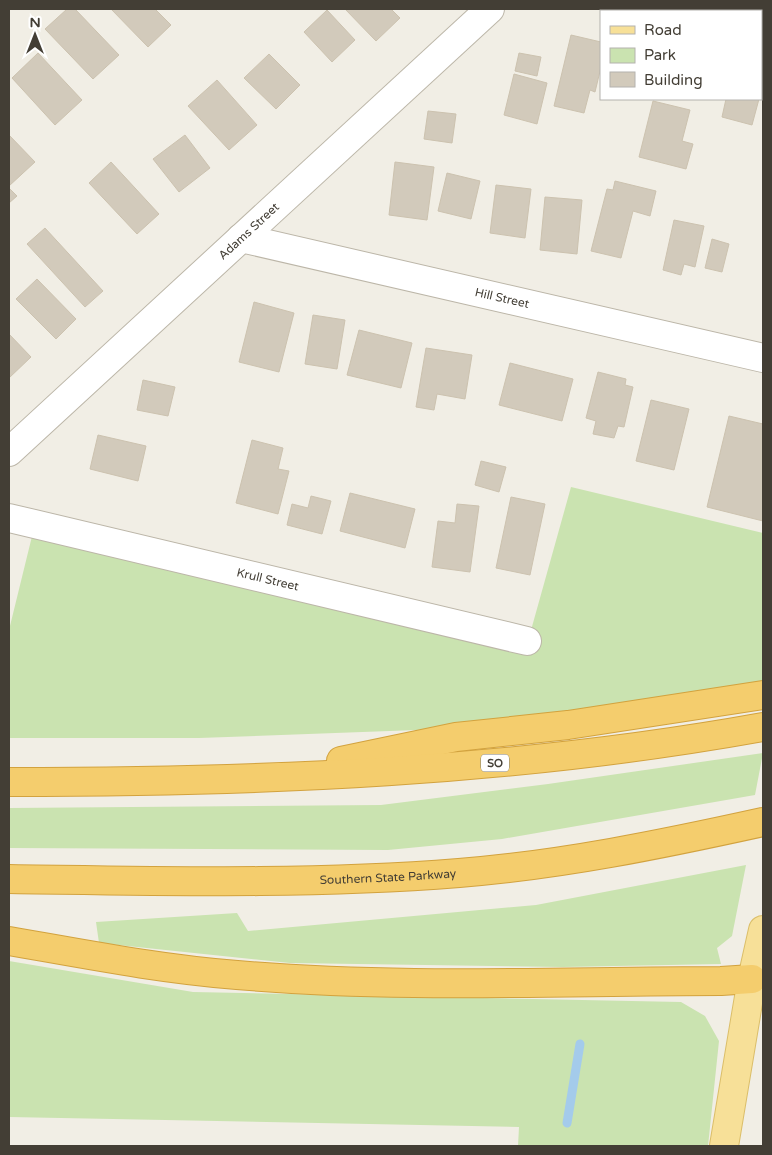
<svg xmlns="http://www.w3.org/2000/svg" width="772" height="1155" viewBox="0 0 772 1155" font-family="'Varela Round',sans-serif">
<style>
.green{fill:#cae3b0}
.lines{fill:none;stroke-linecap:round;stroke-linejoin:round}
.stream{stroke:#a4cbeb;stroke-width:9}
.building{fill:#d2cabb;stroke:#ccc2af}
.minor-casing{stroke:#bcb6a8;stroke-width:30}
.major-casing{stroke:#dbbe69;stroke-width:30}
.highway-casing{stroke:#d2a23e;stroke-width:30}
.minor{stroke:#fff;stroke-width:28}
.major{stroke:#f7e098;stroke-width:28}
.highway{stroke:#f4cd6d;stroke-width:28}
.labels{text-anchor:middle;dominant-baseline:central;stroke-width:4;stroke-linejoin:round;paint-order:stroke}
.shield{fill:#fff;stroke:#7b7872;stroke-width:1}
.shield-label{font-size:11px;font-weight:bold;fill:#433e35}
.street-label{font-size:12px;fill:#433e35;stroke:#fff}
</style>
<rect width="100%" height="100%" fill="#f1eee5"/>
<path class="green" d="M571,487L763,533V685L498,727L199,738H9V630L35,524L528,641Z
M763,753L755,795L502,839L388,850L9,848V808L381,805L548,784Z
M746,865L732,936L717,948L721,964L563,967L290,963L99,943L96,922L237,913L248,931L536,905Z
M9,961L193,992L681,1002L705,1016L719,1041L708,1146H518L519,1127L9,1117Z"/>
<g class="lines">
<path class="stream" d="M567,1123L580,1044"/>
</g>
<path class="building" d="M67,9H75L119,55L93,79L45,29Z
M111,9H155L171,25L148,47Z
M345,9H391L400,18L376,41Z
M327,10L355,40L332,62L304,32Z
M571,35L601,42V67L595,92L590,90L584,113L554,106Z
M38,53L82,100L55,125L12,78Z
M519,53L541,57L537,76L515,71Z
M269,54L300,85L276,109L244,78Z
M514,74L547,83L537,124L504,115Z
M217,80L257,125L229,150L188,106Z
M726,99H759L752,125L722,117Z
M653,101L690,110L682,141L693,144L686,169L639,157Z
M428,111L456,114L452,143L424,139Z
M9,135L35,162L9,186Z
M185,135L210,168L179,192L153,159Z
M111,162L159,214L137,234L89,183Z
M395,162L434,167L427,220L389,215Z
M447,173L480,181L471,219L438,211Z
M615,181L656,191L650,216L633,211L621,258L591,251L607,189L613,190Z
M496,185L531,189L525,238L490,233Z
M9,188L17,196L9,203Z
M545,197L582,200L577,254L540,250Z
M674,220L704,226L695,267L684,264L681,275L663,270Z
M45,228L103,291L85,307L27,244Z
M712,239L729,244L722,272L705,268Z
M37,279L76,319L56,339L16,299Z
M254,302L294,313L279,372L239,362Z
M313,315L345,320L337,369L305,364Z
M359,330L412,343L401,388L347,375Z
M9,334L31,357L9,378Z
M426,348L472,355L465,399L437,394L434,410L416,407Z
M510,363L573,379L562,421L499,405Z
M598,372L626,379L625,385L633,387L624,427L618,426L614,438L593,434L596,421L586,418Z
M143,380L175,387L168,416L137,410Z
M651,400L689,409L674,470L636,461Z
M729,416L763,424V521L707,507Z
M98,435L146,446L138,481L90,469Z
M252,440L283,448L278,469L289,471L278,514L236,503Z
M481,461L506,467L499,492L475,485Z
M350,493L415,509L405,548L340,531Z
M311,496L331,501L322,534L287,525L292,504L308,508Z
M511,497L545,504L530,575L496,568Z
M457,504L479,506L470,572L432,567L438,521L455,523Z"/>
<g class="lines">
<defs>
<g id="minor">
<path d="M713,9L724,11"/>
<path d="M761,20L763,21"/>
<path id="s1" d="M241,238L763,358"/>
<path id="s2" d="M9,452L490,9"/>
<path id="s3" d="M9,518L527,641"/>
</g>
<path id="major" d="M724,1146L752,979L763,930"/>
<g id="highway">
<path d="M341,761L456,737L568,725L763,695"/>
<path d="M9,782C262,782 514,772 763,727"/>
<path id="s4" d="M9,879C159,881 309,885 459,873C561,865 663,844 763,822"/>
<path d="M9,941C84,954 160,969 237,975C398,989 560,981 721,981L752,979"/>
</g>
</defs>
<use href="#minor" class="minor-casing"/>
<use href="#major" class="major-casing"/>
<use href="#highway" class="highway-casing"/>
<use href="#minor" class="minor"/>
<use href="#major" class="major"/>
<use href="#highway" class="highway"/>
</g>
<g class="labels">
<rect class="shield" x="481" y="754.5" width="28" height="17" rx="4"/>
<g class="shield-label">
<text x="495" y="763">SO</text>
</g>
<g class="street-label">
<text stroke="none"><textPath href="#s2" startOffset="326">Adams Street</textPath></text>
<text stroke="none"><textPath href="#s1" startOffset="268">Hill Street</textPath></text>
<text stroke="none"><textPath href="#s3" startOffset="266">Krull Street</textPath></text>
<text stroke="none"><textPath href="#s4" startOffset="379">Southern State Parkway</textPath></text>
</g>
</g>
<rect width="772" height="1155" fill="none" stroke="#433e35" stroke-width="20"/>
<rect x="600" y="10" width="162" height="90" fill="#ffffff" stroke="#b4b2ae"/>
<rect x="610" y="26" width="25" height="8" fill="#f7e098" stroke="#b4b2ae"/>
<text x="644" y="35" font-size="15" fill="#433e35">Road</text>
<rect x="610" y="48" width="25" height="15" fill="#cae3b0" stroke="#b4b2ae"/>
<text x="644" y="60" font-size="15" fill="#433e35">Park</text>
<rect x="610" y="72" width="25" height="15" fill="#d2cabb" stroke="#b4b2ae"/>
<text x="644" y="85" font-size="15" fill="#433e35">Building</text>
<g transform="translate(35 35)" stroke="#ffffff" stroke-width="4" paint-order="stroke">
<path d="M0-4L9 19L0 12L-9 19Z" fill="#433e35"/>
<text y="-8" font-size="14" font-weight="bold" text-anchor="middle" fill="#433e35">N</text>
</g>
</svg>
